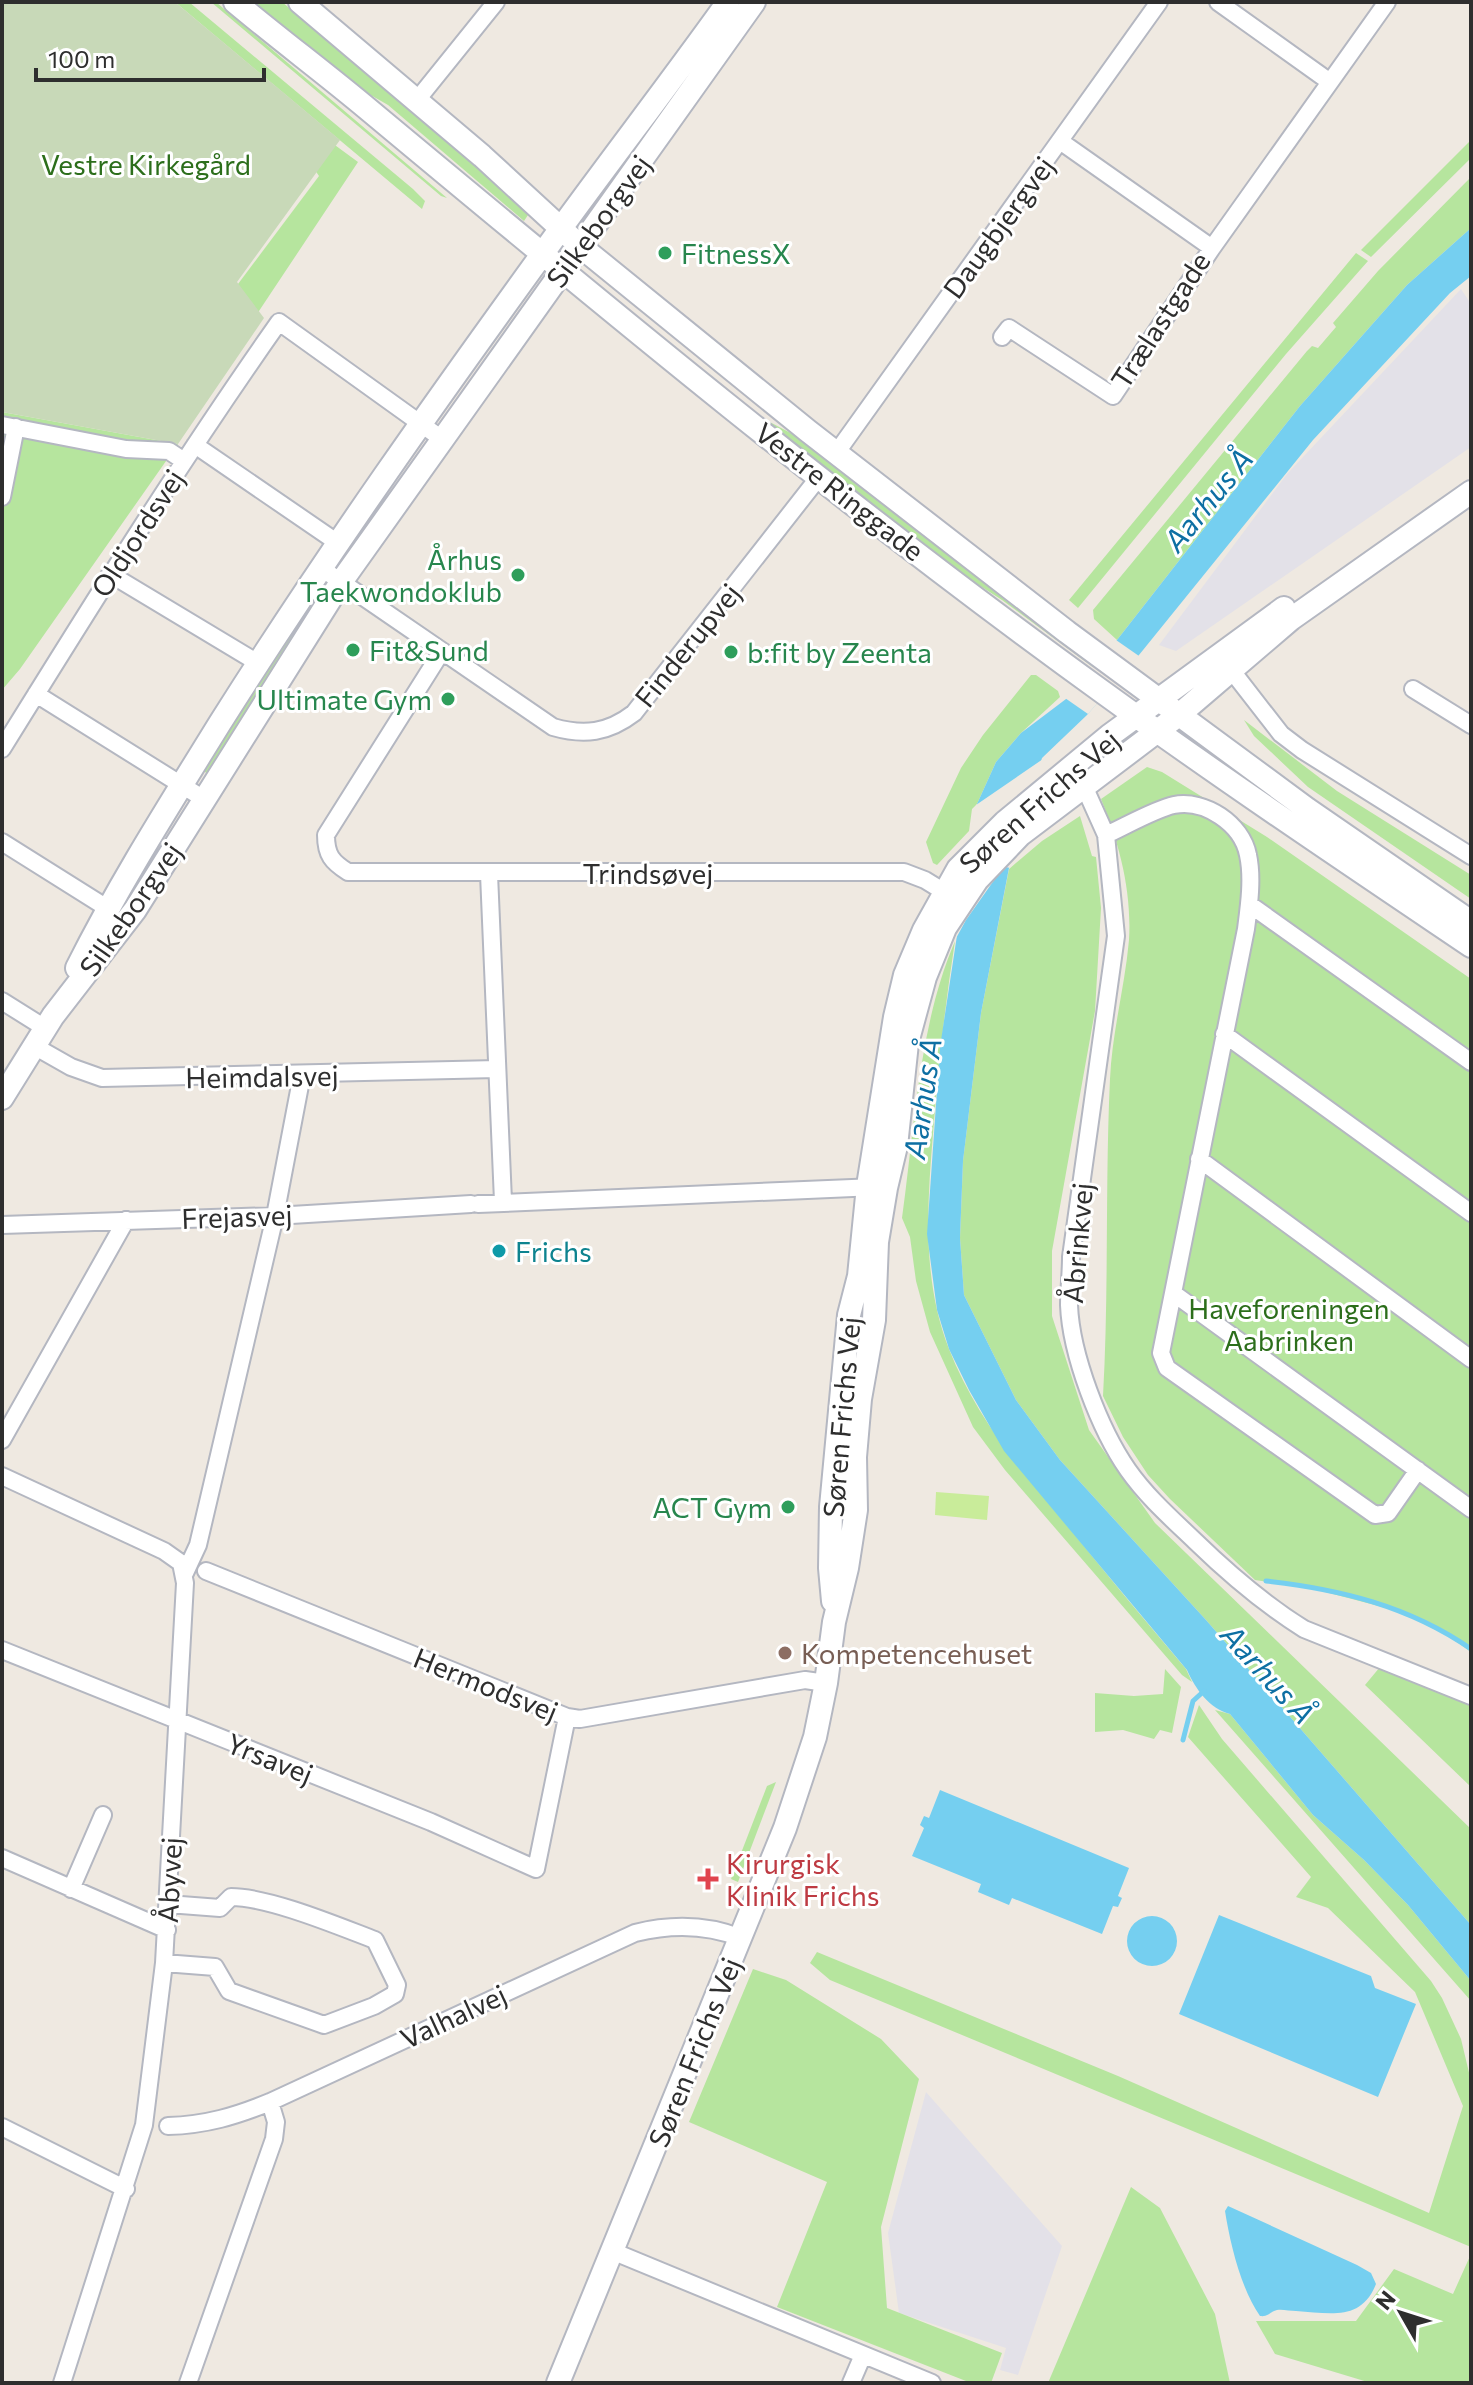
<svg xmlns="http://www.w3.org/2000/svg" width="1473" height="2385" viewBox="0 0 1473 2385" font-family="Commissioner,sans-serif">
<style>
.industrial{fill:#e3e1e8}
.green{fill:#b6e59e}
.cemetery{fill:#c8d9b8}
.pitch{fill:#c9ec9a}
.water{fill:#75cff0}
.pier{fill:#efe9e1}
.lines{fill:none;stroke-linecap:round;stroke-linejoin:round}
.stream{stroke:#75cff0;stroke-width:5}
.street-casing{stroke:#b4b7c1;stroke-width:20}
.secondary-casing{stroke:#b4b7c1;stroke-width:26}
.street{stroke:#fff;stroke-width:16}
.secondary{stroke:#fff;stroke-width:22}
.leisure-dot{fill:#2e9e5b;stroke:#fff;stroke-width:3}
.culture-dot{fill:#0f9aa8;stroke:#fff;stroke-width:3}
.education-dot{fill:#8d6e63;stroke:#fff;stroke-width:3}
.health-dot{fill:#e0444e;stroke:#fff;stroke-width:3}
.labels{text-anchor:middle;dominant-baseline:central;stroke-width:6;stroke-linejoin:round;paint-order:stroke}
.park-label{font-size:28px;fill:#2c6e1b;stroke:#fff}
.street-label{font-size:28px;fill:#2e2e2e;stroke:#fff}
.leisure-label{font-size:28px;fill:#27864d;stroke:#fff;text-anchor:start}
.culture-label{font-size:28px;fill:#0d838f;stroke:#fff;text-anchor:start}
.education-label{font-size:28px;fill:#785e54;stroke:#fff;text-anchor:start}
.health-label{font-size:28px;fill:#be3a42;stroke:#fff;text-anchor:start}
.water-label{font-size:30px;font-style:italic;fill:#0d6fa3;stroke:#fff}
</style>
<rect width="100%" height="100%" fill="#efe9e1"/>
<path class="industrial" d="M1461,289L1471,304V447L1176,651L1159,645L1287,474Z
M926,2092L1062,2246L1018,2375L1000,2370L1006,2348L899,2313L888,2233Z"/>
<path class="green" d="M175,2H189L413,189L425,201L422,209Z
M211,2H216L447,198L441,196Z
M253,2H282L471,160L528,215L524,221L388,105L348,82Z
M328,140L358,162L180,430L229,296L319,176L308,160Z
M1471,140V158L1371,257L1361,250Z
M1471,177V228L1407,285L1300,406L1117,640L1094,619L1093,610L1307,351L1312,346L1318,348L1336,327L1333,323L1378,271Z
M1356,253L1368,261L1286,354L1078,608L1069,600Z
M2,412L178,444L20,669L2,690Z
M764,419L802,439L1105,672V676L1002,600L940,560Z
M313,595L319,598L208,774L202,770Z
M1031,675H1036L1058,691L1060,697L1021,733L996,762L977,804L972,809L969,831L937,865L933,863L926,842L961,768L983,735Z
M1244,720L1337,791L1471,875V899L1308,787L1254,736Z
M1147,767L1162,772L1267,837L1471,979V1652L1440,1630L1390,1609L1314,1589L1255,1580L1170,1499L1148,1475L1123,1437L1103,1396C1109,1290 1105,1184 1110,1079C1112,1032 1125,986 1129,940C1132,890 1119,843 1101,799Z
M1080,816L1092,856L1096,857L1101,908L1095,1011L1052,1251V1316L1089,1430L1155,1523L1471,1829V1925L1206,1620L1060,1460L1016,1400L964,1295L960,1238L963,1161L981,1013L1009,869L1042,841Z
M955,941C945,1005 938,1069 933,1134C927,1206 922,1280 949,1349C976,1418 1023,1473 1070,1529C1108,1576 1147,1623 1186,1669L1192,1682L1182,1675L1005,1470L973,1427L930,1332L916,1281L910,1237L902,1218C915,1126 918,1028 955,941Z
M1380,1667L1471,1703V1787L1365,1685Z
M1165,1669L1181,1687L1172,1733L1160,1730L1154,1739L1123,1730L1095,1732V1693L1134,1696L1163,1694Z
M1199,1705L1222,1739L1431,1981L1442,1998L1461,2039L1471,2081V2247L830,1980L810,1963L817,1952L1118,2076L1429,2213L1463,2106L1415,1992L1328,1908L1296,1897L1311,1877L1188,1737Z
M1215,1710L1230,1714L1313,1815L1364,1860L1408,1905L1471,1981V2001Z
M776,1782L738,1882L731,1879L767,1786Z
M753,1969L786,1980L881,2039L919,2079L881,2227L887,2308L1002,2353L991,2383H971L777,2307L827,2182L689,2122Z
M1131,2187L1160,2208L1215,2314L1230,2383H1048Z
M1471,2254V2383H1371L1275,2354L1256,2321H1356L1394,2269L1453,2294Z"/>
<path class="cemetery" d="M2,2H175L340,140L237,282L264,318L178,444L2,412Z"/>
<path class="pitch" d="M936,1492L989,1496L987,1520L935,1515Z"/>
<path class="water" d="M1471,228V276L1450,293L1313,440L1139,655L1087,715L1042,758L1009,868L981,1013L963,1161L960,1238L964,1295L1016,1400L1060,1460L1206,1620L1471,1925V1981L1408,1905L1364,1860L1313,1815L1230,1714C1209,1708 1196,1690 1187,1670L1004,1451L969,1390L949,1349L937,1310L927,1234L940,1047L977,804L996,762L1021,733L1066,699L1117,640L1300,406L1407,285Z
M940,1790L1129,1868L1118,1896L1122,1898L1118,1907L1113,1906L1102,1934L1012,1898L1009,1905L978,1892L981,1884L912,1856L924,1828L920,1825L924,1816L929,1818Z
M1219,1915L1371,1976L1375,1988L1416,2004L1378,2097L1179,2014Z
M1127 1941a25 25 0 1 1 50 0a25 25 0 1 1-50 0Z
M1228,2206L1357,2265L1371,2273L1376,2284C1361,2322 1329,2313 1296,2311C1290,2311 1282,2309 1277,2310C1269,2312 1269,2317 1260,2316C1241,2289 1230,2243 1225,2211Z"/>
<path class="pier" d="M1116,640L1139,656L1088,714L1065,698Z
M1043,759L1010,868L1006,867L997,876L966,920L954,942L976,805Z"/>
<g class="lines">
<path class="stream" d="M1266,1581C1339,1589 1409,1606 1471,1649
M1183,1740L1193,1701L1204,1691"/>
<defs>
<path id="street" d="M1218,2L1330,82
M417,100L496,2
M1060,141L1212,248
M1002,337L1009,328L1113,396L1212,248L1387,2
M2,425L126,449L169,451L184,461
M195,445L338,543
M837,452L1159,2
M2,497L16,427
M321,568L553,727C584,736 608,733 634,713L819,477
M110,574L258,663
M442,651L326,835C326,855 332,862 348,872H904L925,880L951,896
M1232,671L1281,734L1302,750L1471,856
M1413,689L1471,725
M36,694L204,799
M2,749C92,604 181,461 279,322L442,439
M1084,786L1106,835L1116,936L1071,1257C1071,1273 1069,1289 1069,1305C1071,1355 1100,1430 1128,1470C1147,1497 1172,1519 1195,1541C1229,1574 1264,1604 1304,1629L1471,1696
M1106,835C1124,827 1155,809 1174,805C1205,799 1242,824 1248,855C1253,878 1249,906 1246,929L1161,1353L1167,1368L1375,1515L1388,1513L1418,1470
M2,842L107,908
M489,874L503,1201
M1249,904L1471,1062
M2,1001L45,1028
M1224,1034L1471,1213
M34,1046L71,1067L102,1078L497,1069
M1199,1159L1471,1359
M478,1204L876,1187
M2,1225L275,1216L471,1204
M1173,1293L1471,1509
M2,1440L126,1220
M2,1476L164,1551L181,1563L185,1583L164,1963L144,2125L62,2383
M206,1571L567,1717L580,1719L805,1680L826,1683
M185,1573L198,1545L275,1216L302,1075
M2,1650L431,1822L536,1869L567,1717
M2,1858L167,1930
M71,1889L103,1815
M164,1963L215,1967L229,1991L324,2025L374,2006L395,1994L397,1985L375,1940C338,1926 269,1897 231,1897L220,1908L168,1904
M168,2126C206,2125 236,2116 270,2102L635,1933C671,1924 706,1924 741,1938
M2,2127L126,2189
M612,2251L932,2383
M188,2383L274,2139L276,2122L270,2102
M851,2383L863,2355"/>
<path id="secondary" d="M235,2C279,39 325,73 369,110C609,310 850,510 1104,693C1224,780 1348,863 1471,946
M300,2L482,156L580,246L808,431L1067,632L1307,809L1471,922
M77,968C119,884 170,804 220,723C326,555 442,392 559,231C615,154 673,79 728,2
M2,1098L53,1016L135,910L341,582L754,2
M833,1601L830,1568L831,1507L849,1315L859,1276L868,1186L895,1017L905,975L924,930L958,869L1005,822L1109,736L1284,608
M558,2383L785,1828L815,1737L826,1683L834,1622L847,1568L856,1510L855,1457L860,1399L874,1320L877,1242L886,1188L896,1146L907,1043L925,977L945,928L977,880L1020,835L1180,714L1291,619L1471,492"/>
</defs>
<use href="#street" class="street-casing"/>
<use href="#secondary" class="secondary-casing"/>
<use href="#street" class="street"/>
<use href="#secondary" class="secondary"/>
</g>
<g class="leisure-dot">
<circle cx="665" cy="253" r="8"/>
<circle cx="518" cy="575" r="8"/>
<circle cx="353" cy="650" r="8"/>
<circle cx="731" cy="652" r="8"/>
<circle cx="448" cy="699" r="8"/>
<circle cx="788" cy="1507" r="8"/>
</g>
<circle class="culture-dot" cx="499" cy="1251" r="8"/>
<circle class="education-dot" cx="785" cy="1653" r="8"/>
<path class="health-dot" d="M704 1867h8v8h8v8h-8v8h-8v-8h-8v-8h8z"/>
<g class="labels">
<g class="park-label">
<text x="146" y="164">Vestre Kirkegård</text>
<text x="1289" y="1308">Haveforeningen<tspan x="1289" dy="32">Aabrinken</tspan></text>
</g>
<g class="street-label">
<text transform="translate(598 221) rotate(-54)">Silkeborgvej</text>
<text transform="translate(998 227) rotate(-54)">Daugbjergvej</text>
<text transform="translate(1160 320) rotate(-57)">Trælastgade</text>
<text transform="translate(840 491) rotate(38)">Vestre Ringgade</text>
<text transform="translate(137 533) rotate(-57)">Oldjordsvej</text>
<text transform="translate(687 645) rotate(-51)">Finderupvej</text>
<text transform="translate(1039 801) rotate(-41)">Søren Frichs Vej</text>
<text x="648" y="873">Trindsøvej</text>
<text transform="translate(130 909) rotate(-55)">Silkeborgvej</text>
<text transform="translate(262 1076) rotate(-1)">Heimdalsvej</text>
<text transform="translate(237 1216) rotate(-2)">Frejasvej</text>
<text transform="translate(1077 1243) rotate(-85)">Åbrinkvej</text>
<text transform="translate(841 1417) rotate(-85)">Søren Frichs Vej</text>
<text transform="translate(486 1684) rotate(22)">Hermodsvej</text>
<text transform="translate(270 1758) rotate(22)">Yrsavej</text>
<text transform="translate(169 1880) rotate(-87)">Åbyvej</text>
<text transform="translate(453 2016) rotate(-25)">Valhalvej</text>
<text transform="translate(694 2052) rotate(-68)">Søren Frichs Vej</text>
</g>
<g class="leisure-label">
<text x="681" y="253">FitnessX</text>
<text x="502" y="559" text-anchor="end">Århus<tspan x="502" dy="32">Taekwondoklub</tspan></text>
<text x="369" y="650">Fit&amp;Sund</text>
<text x="747" y="652">b:fit by Zeenta</text>
<text x="432" y="699" text-anchor="end">Ultimate Gym</text>
<text x="772" y="1507" text-anchor="end">ACT Gym</text>
</g>
<g class="culture-label">
<text x="515" y="1251">Frichs</text>
</g>
<g class="education-label">
<text x="801" y="1653">Kompetencehuset</text>
</g>
<g class="health-label">
<text x="726" y="1863">Kirurgisk<tspan x="726" dy="32">Klinik Frichs</tspan></text>
</g>
<g class="water-label">
<text transform="translate(1207 499) rotate(-51)">Aarhus Å</text>
<text transform="translate(921 1098) rotate(-82)">Aarhus Å</text>
<text transform="translate(1269 1673) rotate(48)">Aarhus Å</text>
</g>
</g>
<rect width="1473" height="2385" fill="none" stroke="#2e2e2e" stroke-width="8"/>
<g transform="translate(1401 2313) rotate(309)" stroke="#ffffff" stroke-width="6" paint-order="stroke">
<path d="M0-6L14 30L0 20L-14 30Z" fill="#2e2e2e"/>
<text y="-12" font-size="22" font-weight="bold" text-anchor="middle" fill="#2e2e2e">N</text>
</g>
<path d="M36 68v12h228v-12" fill="none" stroke="#2e2e2e" stroke-width="4"/>
<text x="48" y="68" font-size="24" fill="#2e2e2e" stroke="#ffffff" stroke-width="6" paint-order="stroke">100 m</text>
</svg>
